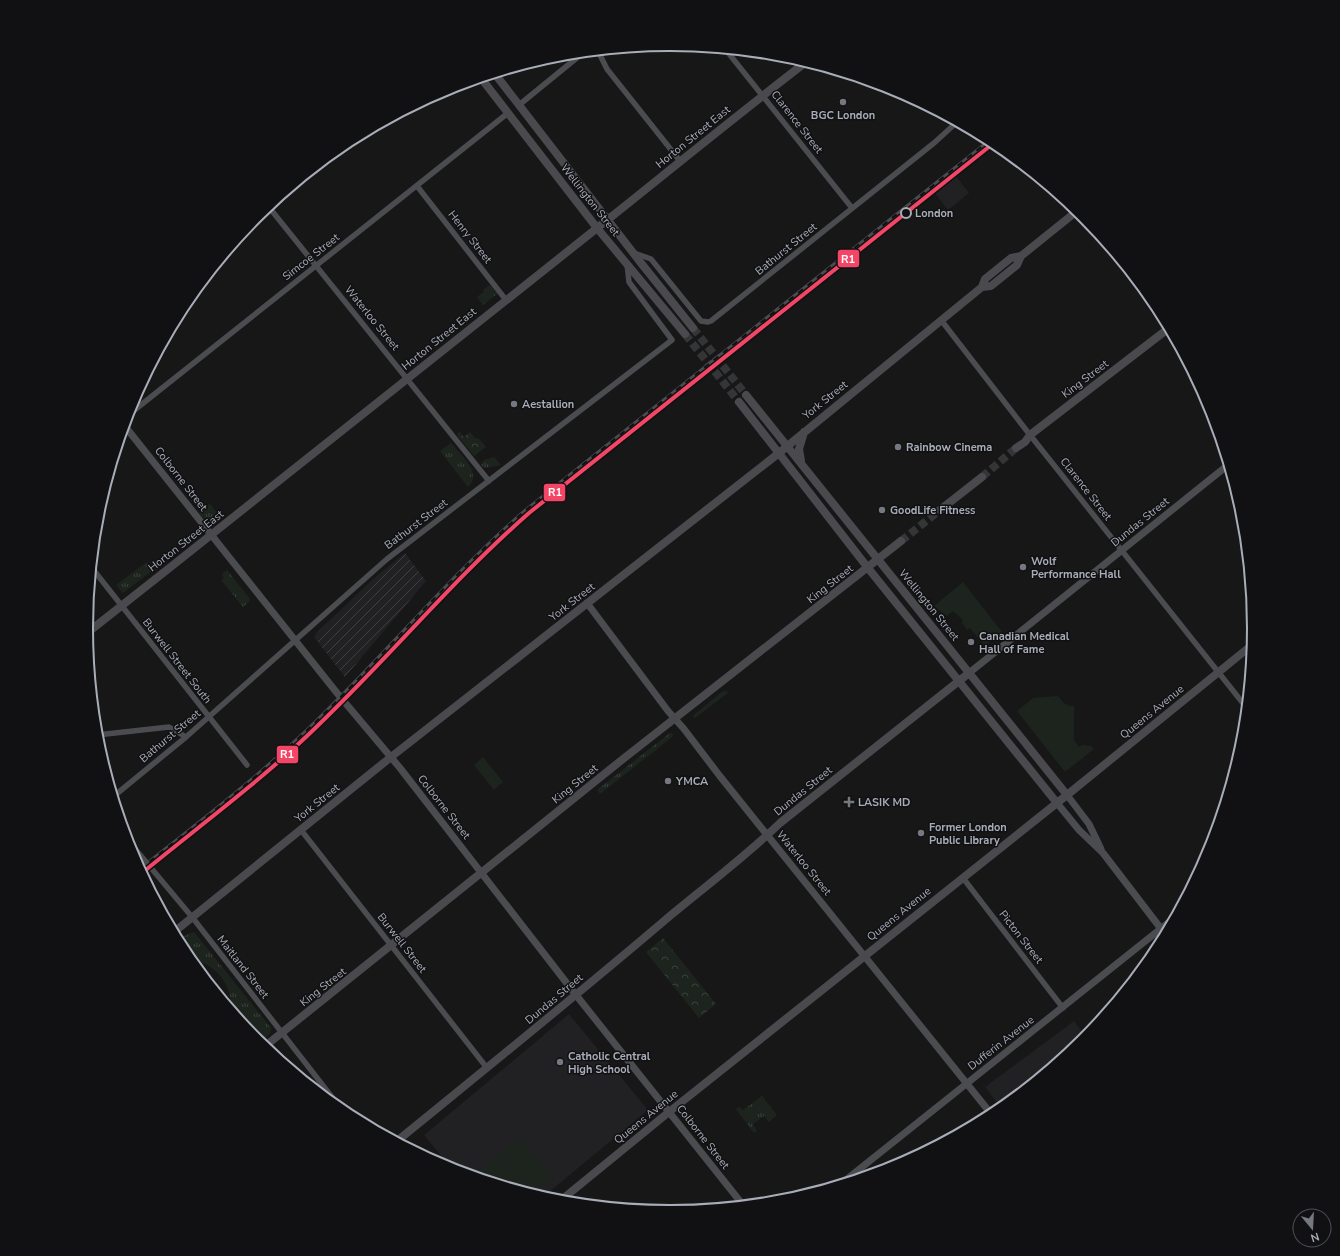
<svg xmlns="http://www.w3.org/2000/svg" width="1340" height="1256" viewBox="0 0 1340 1256" font-family="'Nunito Sans',sans-serif">
<style>
.built{fill:#212123}
.industrial{fill:url(#industrial-furrows)}
.grass{fill:url(#grass-tufts)}
.forest{fill:url(#forest-crowns)}
.garden{fill:#1d241e}
.lines{fill:none;stroke-linecap:round;stroke-linejoin:round}
.secondary-tunnel{stroke:#343537;stroke-width:8;stroke-dasharray:8 4;stroke-linecap:butt}
.minor{stroke:#4b4c50;stroke-width:5.5}
.tertiary{stroke:#4b4c50;stroke-width:7}
.secondary{stroke:#4a4a4e;stroke-width:8}
.rail-casing{stroke:#4b4c4f;stroke-width:3.5}
.rail{stroke:#111113;stroke-width:2;stroke-dasharray:6;stroke-linecap:butt}
.rail-1-casing{stroke:#111113;stroke-width:7}
.rail-1{stroke:#f34667;stroke-width:4}
.poi-dot{fill:#757880;stroke:#111113;stroke-width:1.5}
.stop-dot{fill:#111113;stroke:#a8adb8;stroke-width:2}
.labels{text-anchor:middle;dominant-baseline:central;stroke-width:3;stroke-linejoin:round;paint-order:stroke}
.poi-label{font-size:11px;font-weight:bold;fill:#a8adb8;stroke:#111113;text-anchor:start}
.street-label{font-size:11px;fill:#a8adb8;stroke:#111113}
.stop-label{font-size:11px;font-weight:bold;fill:#a8adb8;stroke:#111113;text-anchor:start}
.rim{fill:none;stroke:#a8adb8;stroke-width:2}
.line-badge{stroke:#111113;stroke-width:1.5}
.badge-label{font-size:11px;text-anchor:middle;font-weight:bold;fill:#fff}
</style>
<defs>
<pattern id="industrial-furrows" width="10" height="10" patternUnits="userSpaceOnUse"><rect width="10" height="10" fill="#212123"/><path d="M-1 1l2-2M0 10L10 0M9 11l2-2" fill="none" stroke="#3e3f41"/></pattern>
<pattern id="grass-tufts" width="24" height="20" patternUnits="userSpaceOnUse"><rect width="24" height="20" fill="#1d241e"/><path d="M3 7l-1-3M5 7V3M7 7l1-3M15 17l-1-3M17 17v-4M19 17l1-3" fill="none" stroke="#3b413d"/></pattern>
<pattern id="forest-crowns" width="20" height="18" patternUnits="userSpaceOnUse"><rect width="20" height="18" fill="#1d241e"/><path d="M2 6a3 3 0 1 1 6 0M12 15a3 3 0 1 1 6 0" fill="none" stroke="#3b413d"/></pattern>
</defs>
<rect width="100%" height="100%" fill="#171717"/>
<path class="built" d="M955,175L969,193L948,210L934,192Z
M569,1014L648,1110L543,1197L452,1169L424,1135Z
M1074,1021L1086,1037L1083,1041L1001,1108L985,1087Z"/>
<path class="industrial" d="M405,553L426,581L345,677L314,637L319,631L372,580Z"/>
<path class="grass" d="M490,285L497,294L483,305L477,297L484,292L483,290Z
M451,443C461,455 483,473 468,487L440,451Z
M494,457L501,465L486,468L482,466L481,464L484,460Z
M210,504L219,515L213,519L203,518L199,513L203,507Z
M147,562L153,570L123,593L116,585Z
M227,570L250,599L249,602L243,607L221,580L224,578L222,574Z
M723,691L729,692L695,718L693,716L694,715Z
M670,733L673,734L672,737L600,794L598,791V789Z
M194,932L271,1028L270,1034L260,1043L242,1022L244,1020L237,1011L234,1013C229,1007 231,999 229,992C224,974 207,961 189,959L178,941L186,935Z
M762,1096L777,1115L769,1122L764,1116L753,1124L757,1131L754,1133L736,1109L739,1107L743,1110Z"/>
<path class="forest" d="M459,431L464,437L470,432L475,438L479,439L486,447L474,456L457,435Z
M663,938L716,1004L699,1018L646,952Z"/>
<path class="garden" d="M963,582L1002,632L985,646L970,628L967,630L962,623L963,620L953,611L947,616L934,606Z
M1058,696C1062,701 1066,707 1074,706V740L1079,747L1082,745L1091,746L1094,749L1065,772L1017,711L1033,698Z
M483,757L503,782L494,790L474,765Z
M521,1138L552,1176L531,1193L473,1176Z"/>
<g class="lines">
<path class="secondary-tunnel" d="M693,328L746,395
M685,334L739,402
M982,477L1016,448
M901,541L940,510"/>
<path class="minor" d="M726,50L852,208
M598,51L607,69L680,161
M519,105L584,52
M417,186L506,300
M268,206L489,481
M634,253L651,259L701,321L708,322L711,321L934,143L957,122
M941,320L1030,435L1246,707
M127,416L508,113
M92,568L247,765
M97,735L169,727L186,737
M114,796L186,737L387,559L672,340L629,282L627,264
M301,830L487,1068
M126,838L192,917L342,1110
M963,878L1063,1008"/>
<path class="tertiary" d="M124,425L337,693L400,768L576,995L743,1205
M587,603L668,711L684,729L719,775L992,1115
M969,673L1228,465
M1067,795L1089,824L1101,849
M1057,803L1079,830L1103,853L1165,934
M842,1183L1173,919"/>
<path class="secondary" d="M495,74L641,263L693,328
M481,78L597,228L685,334
M982,287L985,279L1011,258L1021,256
M746,395L1067,795
M739,402L868,568L1057,803
M1016,448L1025,442L1030,435L1169,328
M801,461L799,449L804,432
M940,510L982,477
M87,633C262,495 436,356 611,217C676,165 740,113 806,62
M174,932L391,757L779,453L982,287L991,286L1017,265L1021,256L1077,211
M264,1047L623,759L901,541
M397,1141C489,1066 581,992 671,915C707,885 746,856 780,823L969,673
M560,1201L669,1112L1067,795L1252,645"/>
<defs>
<path id="rail" d="M140,869C196,825 253,781 305,732C381,660 447,578 527,509L990,140"/>
</defs>
<use href="#rail" class="rail-casing"/>
<use href="#rail" class="rail"/>
<defs>
<path id="rail-1" d="M142,873C197,828 255,785 307,736C384,664 450,582 529,513L995,142"/>
</defs>
<use href="#rail-1" class="rail-1-casing"/>
<use href="#rail-1" class="rail-1"/>
</g>
<g class="poi-dot">
<circle cx="843" cy="102" r="4"/>
<circle cx="514" cy="404" r="4"/>
<circle cx="898" cy="447" r="4"/>
<circle cx="882" cy="510" r="4"/>
<circle cx="1023" cy="567" r="4"/>
<circle cx="971" cy="642" r="4"/>
<circle cx="668" cy="781" r="4"/>
<path d="M847 796h4v4h4v4h-4v4h-4v-4h-4v-4h4z"/>
<circle cx="921" cy="833" r="4"/>
<circle cx="560" cy="1062" r="4"/>
</g>
<circle class="stop-dot" cx="906" cy="213" r="5"/>
<g class="labels">
<g class="poi-label">
<text x="843" y="115" text-anchor="middle">BGC London</text>
<text x="522" y="404">Aestallion</text>
<text x="906" y="447">Rainbow Cinema</text>
<text x="890" y="510">GoodLife Fitness</text>
<text x="1031" y="561">Wolf<tspan x="1031" dy="13">Performance Hall</tspan></text>
<text x="979" y="636">Canadian Medical<tspan x="979" dy="13">Hall of Fame</tspan></text>
<text x="676" y="781">YMCA</text>
<text x="858" y="802">LASIK MD</text>
<text x="929" y="827">Former London<tspan x="929" dy="13">Public Library</tspan></text>
<text x="568" y="1056">Catholic Central<tspan x="568" dy="13">High School</tspan></text>
</g>
<g class="street-label">
<text transform="translate(797 122) rotate(52)">Clarence Street</text>
<text transform="translate(693 137) rotate(-39)">Horton Street East</text>
<text transform="translate(590 200) rotate(52)">Wellington Street</text>
<text transform="translate(470 237) rotate(52)">Henry Street</text>
<text transform="translate(786 249) rotate(-39)">Bathurst Street</text>
<text transform="translate(311 257) rotate(-38)">Simcoe Street</text>
<text transform="translate(372 318) rotate(51)">Waterloo Street</text>
<text transform="translate(439 339) rotate(-39)">Horton Street East</text>
<text transform="translate(1085 379) rotate(-37)">King Street</text>
<text transform="translate(825 400) rotate(-39)">York Street</text>
<text transform="translate(181 479) rotate(52)">Colborne Street</text>
<text transform="translate(1086 489) rotate(52)">Clarence Street</text>
<text transform="translate(1140 522) rotate(-39)">Dundas Street</text>
<text transform="translate(416 524) rotate(-37)">Bathurst Street</text>
<text transform="translate(186 541) rotate(-38)">Horton Street East</text>
<text transform="translate(830 584) rotate(-38)">King Street</text>
<text transform="translate(572 602) rotate(-38)">York Street</text>
<text transform="translate(929 605) rotate(51)">Wellington Street</text>
<text transform="translate(177 661) rotate(52)">Burwell Street South</text>
<text transform="translate(1152 712) rotate(-39)">Queens Avenue</text>
<text transform="translate(170 736) rotate(-40)">Bathurst Street</text>
<text transform="translate(575 784) rotate(-39)">King Street</text>
<text transform="translate(803 791) rotate(-39)">Dundas Street</text>
<text transform="translate(317 803) rotate(-39)">York Street</text>
<text transform="translate(444 807) rotate(52)">Colborne Street</text>
<text transform="translate(804 863) rotate(51)">Waterloo Street</text>
<text transform="translate(899 914) rotate(-39)">Queens Avenue</text>
<text transform="translate(1021 937) rotate(52)">Picton Street</text>
<text transform="translate(402 943) rotate(52)">Burwell Street</text>
<text transform="translate(243 967) rotate(52)">Maitland Street</text>
<text transform="translate(323 987) rotate(-38)">King Street</text>
<text transform="translate(554 999) rotate(-40)">Dundas Street</text>
<text transform="translate(1001 1043) rotate(-38)">Dufferin Avenue</text>
<text transform="translate(646 1117) rotate(-39)">Queens Avenue</text>
<text transform="translate(703 1137) rotate(52)">Colborne Street</text>
</g>
<g class="stop-label">
<text x="915" y="213">London</text>
</g>
</g>
<path d="M0 0H1340V1256H0ZM93 628a577 577 0 1 1 1154 0a577 577 0 1 1-1154 0Z" fill="#111113" fill-rule="evenodd"/>
<path class="rim" d="M93 628a577 577 0 1 1 1154 0a577 577 0 1 1-1154 0Z"/>
<g class="line-badge">
<rect x="837" y="249" width="23" height="19" rx="4" fill="#f34667"/>
<rect x="543" y="483" width="23" height="19" rx="4" fill="#f34667"/>
<rect x="276" y="745" width="23" height="19" rx="4" fill="#f34667"/>
</g>
<g class="badge-label">
<text x="848" y="263">R1</text>
<text x="555" y="496">R1</text>
<text x="287" y="758">R1</text>
</g>
<g transform="translate(1312 1228) rotate(162)"><circle r="19" fill="#111113" stroke="#4d4f55"/>
<path d="M0-3L7 15L0 10L-7 15Z" fill="#757880"/>
<text y="-6" font-size="11" font-weight="bold" text-anchor="middle" fill="#a8adb8">N</text>
</g>
</svg>
